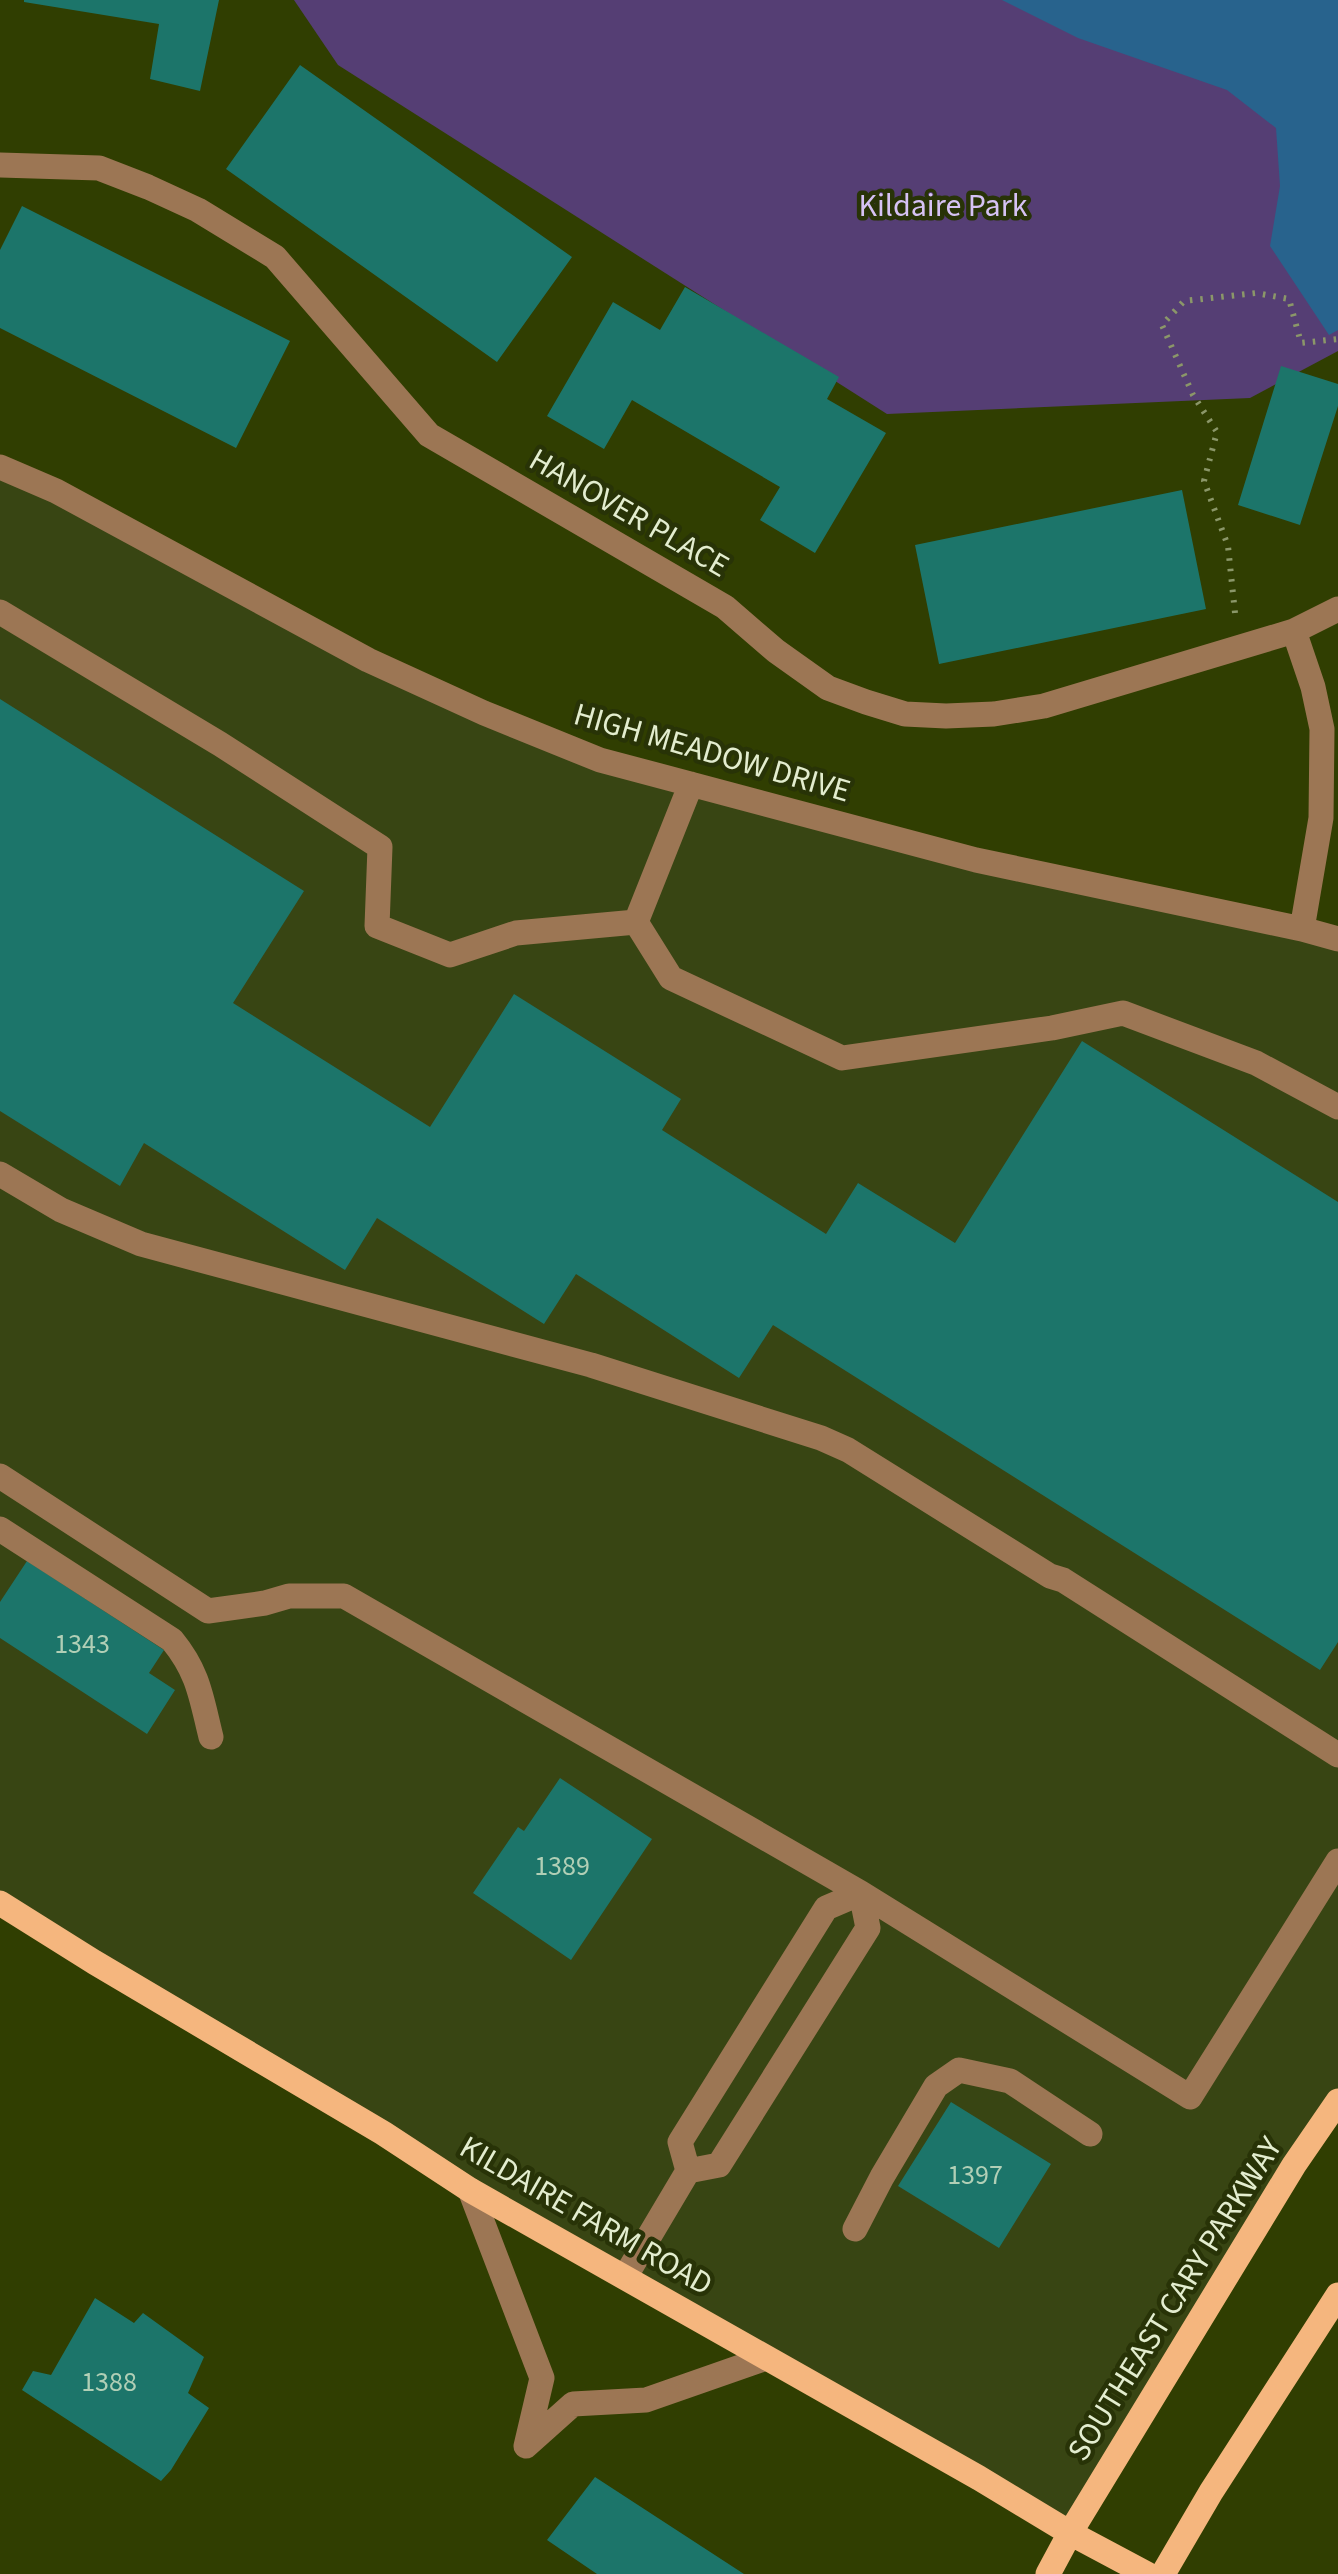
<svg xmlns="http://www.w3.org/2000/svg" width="1338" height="2574" viewBox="0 0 1338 2574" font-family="'Source Sans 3',sans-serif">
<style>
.built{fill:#384513}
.green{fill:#553e74}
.water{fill:#28638d}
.building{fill:#1c756a}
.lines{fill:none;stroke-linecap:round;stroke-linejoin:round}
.path{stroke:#8b9769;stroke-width:6;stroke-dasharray:2.5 8;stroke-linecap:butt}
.minor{stroke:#9c7654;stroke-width:25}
.major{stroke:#f5b67e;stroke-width:25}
.labels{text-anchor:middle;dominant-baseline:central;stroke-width:9;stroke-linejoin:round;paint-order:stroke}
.number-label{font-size:28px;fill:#b1cfb6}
.park-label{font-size:32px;fill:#d6c2f5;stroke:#283307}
.street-label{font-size:32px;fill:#e3edcf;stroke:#283307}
</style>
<rect width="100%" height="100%" fill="#303e01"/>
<path class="built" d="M0,467L142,539L600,760L1338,941V2101L1070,2533L0,1897Z"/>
<path class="green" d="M294,0H1338V351L1250,398L887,414L338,65Z"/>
<path class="water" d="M1002,0H1338V330L1329,335L1270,246L1280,186L1276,128L1227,90L1078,38Z"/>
<path class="building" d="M24,0H219L200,91L150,79L159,24L24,2Z
M300,65L572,257L497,362L226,169Z
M22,206L290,341L236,448L0,328V250Z
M685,287L839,377L827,399L886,433L815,553L760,520L780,487L632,400L604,449L547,416L613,302L660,330Z
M1281,366L1338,384V406L1300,525L1238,505Z
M1182,490L1206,609L939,664L915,545Z
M0,699L304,891L233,1003L430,1127L514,994L681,1099L662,1130L826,1234L858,1183L955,1243L1082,1041L1338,1202V1642L1320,1670L773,1325L739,1378L576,1274L544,1324L377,1218L345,1270L144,1143L120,1186L0,1111Z
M27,1561L164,1650L149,1673L175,1690L147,1734L0,1638V1602Z
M560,1778L652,1839L571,1960L473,1893L518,1827L524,1831Z
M951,2102L1051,2164L999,2248L898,2186Z
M95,2298L134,2323L143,2313L204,2357L188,2393L209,2408L171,2470L161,2481L22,2390L33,2371L51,2375Z
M595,2477L744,2574H597L547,2540Z"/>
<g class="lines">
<path class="path" d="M1235,613L1228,546L1204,481L1217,432L1193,395L1162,325L1184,301L1256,293L1289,299L1301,343L1338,339"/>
<path class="minor" d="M0,165L99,168L148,187L198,210L275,257L429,435L725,607L776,651L828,688L866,702L905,714L946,716L994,714L1044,706L1294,631L1338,609
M0,467L56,491L368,660L484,713L600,760L976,860L1302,929L1338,939
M0,612L220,744L380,847L377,926L450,955L516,933L636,922
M1294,631L1313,687L1322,729L1321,818L1302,929
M691,784L636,922L671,978L842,1058L1052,1028L1123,1013L1256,1063L1338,1107
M0,1174L61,1210L141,1244L591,1365L821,1438L848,1450L1050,1576L1063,1580L1338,1755
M0,1476L208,1611L265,1603L289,1596H344L861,1893L1190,2097L1338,1861
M0,1529L172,1640C199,1673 201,1697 211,1737
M470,2190L542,2378L526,2446
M855,2229L882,2177L936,2086L959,2070L1010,2081L1090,2134
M625,2277L688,2171L680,2142L826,1908L861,1893L868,1928L719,2165L688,2171
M526,2446L573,2404L646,2400L766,2358"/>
<path class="major" d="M0,1903L94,1962L383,2133L470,2190L979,2478L1070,2533L1147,2574
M1048,2574L1070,2533L1294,2165L1338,2101
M1163,2574L1211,2492L1338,2295"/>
</g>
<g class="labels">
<g class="number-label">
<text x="82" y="1644">1343</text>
<text x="562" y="1866">1389</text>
<text x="975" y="2175">1397</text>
<text x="109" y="2382">1388</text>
</g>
<g class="park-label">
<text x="943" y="206">Kildaire Park</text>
</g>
<g class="street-label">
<text transform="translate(629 513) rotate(30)">HANOVER PLACE</text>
<text transform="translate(712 753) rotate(16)">HIGH MEADOW DRIVE</text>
<text transform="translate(586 2216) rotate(30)">KILDAIRE FARM ROAD</text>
<text transform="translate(1175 2299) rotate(-58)">SOUTHEAST CARY PARKWAY</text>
</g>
</g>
</svg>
